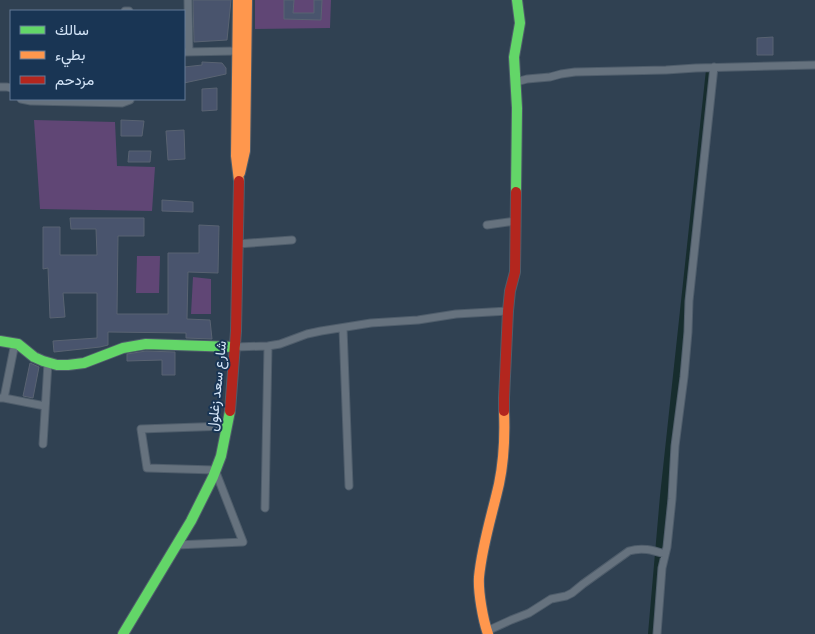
<svg xmlns="http://www.w3.org/2000/svg" width="815" height="634" viewBox="0 0 815 634" font-family="Barlow,Vazirmatn,sans-serif">
<style>
.green{fill:#604675}
.lines{fill:none;stroke-linecap:round;stroke-linejoin:round}
.canal{stroke:#172d2e;stroke-width:8}
.building{fill:#49546d;stroke:#596372}
.street-casing{stroke:#4f5d6b;stroke-width:9}
.fast-casing{stroke:#4f5d6b;stroke-width:12}
.slow-casing{stroke:#4f5d6b;stroke-width:12}
.jam-casing{stroke:#4f5d6b;stroke-width:12}
.street{stroke:#66727e;stroke-width:7}
.fast{stroke:#63d668;stroke-width:10}
.slow{stroke:#ff974d;stroke-width:10}
.jam{stroke:#b3261e;stroke-width:10}
.labels{text-anchor:middle;dominant-baseline:central;stroke-width:4;stroke-linejoin:round;paint-order:stroke}
.street-label{font-size:14px;fill:#d4e5f8;stroke:#193554}
</style>
<rect width="100%" height="100%" fill="#304152"/>
<path class="green" d="M255,0H331L330,28L255,29Z
M34,120L115,122L117,166L155,167L152,211L40,209Z
M137,256H160L159,293H136Z
M193,277L211,279V314H191Z"/>
<g class="lines">
<path class="canal" d="M652,634L664,496L710,70"/>
</g>
<path class="building" d="M193,0H231L227,40L194,42Z
M284,0H294L293,13H314V0H322L321,20L284,19Z
M773,37V55H757V38Z
M202,62L222,63L226,68V74L184,83V67L202,65Z
M217,88V110L202,111V89Z
M121,120L144,121L142,136H121Z
M184,130L185,159L168,160L166,131Z
M129,151H151L150,162H128Z
M162,200L193,202V212L162,211Z
M70,218H144V236H118L117,314H168V253H199V225L219,226L218,273L188,272L187,319L210,320L212,339L186,338V333L108,332V345L100,347L54,352L53,341L97,338V293H63L65,317L50,318L48,268L43,269V227H60V255H97L96,229H71Z
M146,351L175,352V375H162V360L127,361V354Z
M30,363L39,367L33,398L23,396Z"/>
<g class="lines">
<defs>
<path id="street" d="M188,0L189,52
M125,11H129
M184,52L237,51
M516,82L527,79L550,77L561,74L575,72L666,70L696,68L815,65
M0,87H7L11,88
M21,99L31,101L122,103L130,100V99
M487,225L516,221
M237,244L292,240
M343,328L349,486
M235,347L268,346L280,344L307,334L321,331L371,323L418,320L456,314L508,311
M0,398H4L15,343
M4,398L45,406
M43,444L48,363
M265,508L268,346
M177,545L243,542L215,470L147,468L141,429L227,426
M487,631L511,620L529,613L551,599L566,596L572,593L583,584L629,551C642,547 652,550 665,554
M657,634L662,568L667,547L672,499L675,446L684,377L688,332L689,301L714,67"/>
<path id="fast" d="M516,192L517,108L514,57L520,23L517,0
M0,341L18,344L34,357L43,361L57,365H68L84,363L123,348L146,344L235,347
M123,634L191,521L213,477L221,456L230,411"/>
<path id="slow" d="M238,0L236,156L239,181
M240,173L245,151L247,0
M488,634C483,620 478,592 479,577C482,545 492,515 499,484C504,460 505,435 504,411"/>
<path id="jam" d="M230,411L236,331L239,181
M504,411V398L508,311L510,291L515,272L516,192"/>
</defs>
<use href="#street" class="street-casing"/>
<use href="#fast" class="fast-casing"/>
<use href="#slow" class="slow-casing"/>
<use href="#jam" class="jam-casing"/>
<use href="#street" class="street"/>
<use href="#fast" class="fast"/>
<use href="#slow" class="slow"/>
<use href="#jam" class="jam"/>
</g>
<g class="labels">
<g class="street-label">
<text transform="translate(216 386) rotate(-84)">شارع سعد زغلول</text>
</g>
</g>
<rect x="10" y="10" width="175" height="90" fill="#193554" stroke="#647b96"/>
<rect x="20" y="26" width="25" height="8" fill="#63d668" stroke="#647b96"/>
<text x="55" y="35" font-size="15" fill="#d4e5f8">سالك</text>
<rect x="20" y="51" width="25" height="8" fill="#ff974d" stroke="#647b96"/>
<text x="55" y="60" font-size="15" fill="#d4e5f8">بطيء</text>
<rect x="20" y="76" width="25" height="8" fill="#b3261e" stroke="#647b96"/>
<text x="55" y="85" font-size="15" fill="#d4e5f8">مزدحم</text>
</svg>
